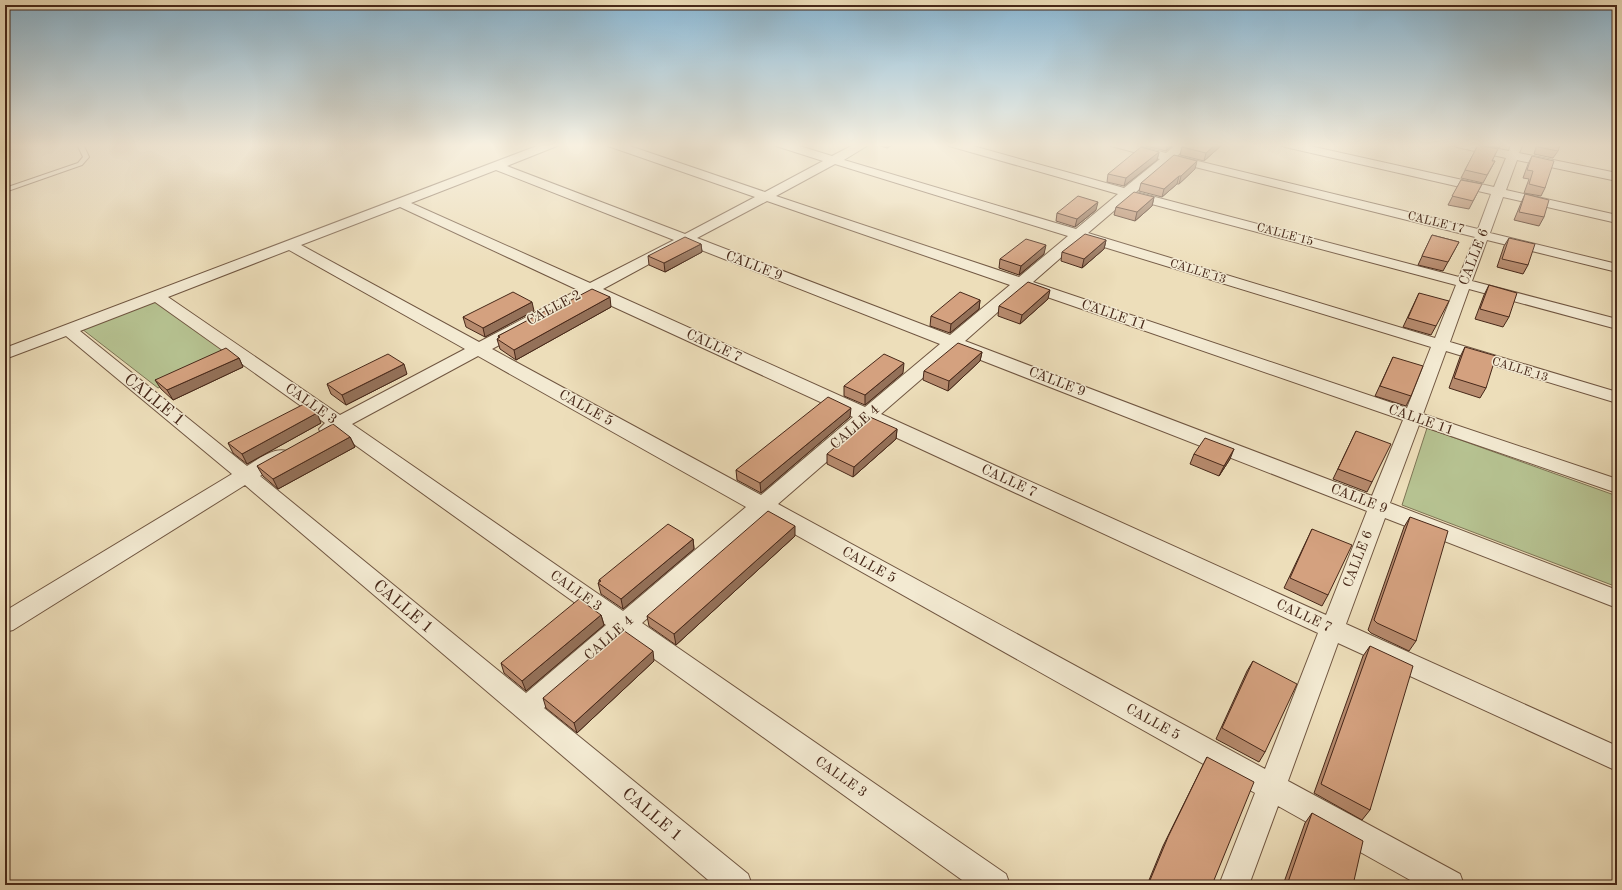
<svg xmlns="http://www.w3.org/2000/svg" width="1622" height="890" viewBox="0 0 1622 890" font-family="'Old Standard TT',serif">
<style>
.green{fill:#b6c291;stroke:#7e7555}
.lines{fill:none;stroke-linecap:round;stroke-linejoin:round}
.lane-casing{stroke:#705641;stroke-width:2}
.street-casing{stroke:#705641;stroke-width:2}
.lane{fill:#f3ead2;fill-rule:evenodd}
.street{fill:#f3ead2;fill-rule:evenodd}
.wall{fill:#b68a6d;stroke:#472819}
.shaded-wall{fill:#947159;stroke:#472819}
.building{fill:#d4a17f;stroke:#472819}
.labels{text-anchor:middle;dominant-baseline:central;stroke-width:3;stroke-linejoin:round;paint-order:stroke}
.far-street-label{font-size:12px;fill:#472819;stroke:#f3ead2}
.street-label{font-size:14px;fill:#472819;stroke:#f3ead2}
.near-street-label{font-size:17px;fill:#472819;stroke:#f3ead2}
</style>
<rect width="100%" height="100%" fill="#eddeba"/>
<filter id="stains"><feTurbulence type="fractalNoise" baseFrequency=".005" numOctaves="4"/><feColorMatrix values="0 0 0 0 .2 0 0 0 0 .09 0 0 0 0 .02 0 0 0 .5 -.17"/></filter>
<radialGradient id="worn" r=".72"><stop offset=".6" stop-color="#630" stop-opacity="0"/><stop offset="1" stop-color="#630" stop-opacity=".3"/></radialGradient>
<path class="green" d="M155,301L232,355L158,388L82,329Z
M1427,428L1617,496V587L1402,505Z"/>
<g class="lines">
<defs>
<path id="lane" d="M77,144H83L89,157L82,165L5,192V188L78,163L83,157Z"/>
<path id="street" d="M542,144H559L557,146L507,166L685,234L755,197L608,146L606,144H624L765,192L823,161L776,146L774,144H793L832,156L855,144H870L844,160L1076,229L1118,194L949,146L947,144H966L1124,188L1160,159L1111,146L1109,144H1130L1166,153L1177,144H1190L1177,156L1478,229L1491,194L1285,147L1279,144H1301L1494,187L1506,158L1457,147L1451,144H1474L1509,151L1511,144H1523L1519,153L1617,173V181L1517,160L1506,190L1617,215V223L1503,197L1490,233L1617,264V272L1487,240L1472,281L1617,319V329L1469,289L1450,342L1617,392V403L1446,351L1423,414L1617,479V493L1419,425L1390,503L1617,590V608L1385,518L1346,624L1617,746V771L1338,643L1288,781L1460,874L1464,885H1419L1278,806L1249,885H1219L1255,793L764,517L642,623L1006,874L1010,885H969L625,638L544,708L748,874L752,885H714L245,485L13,630L5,632V611L232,474L66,336L5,359V348ZM1171,161L1475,237L1459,277L1136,192ZM835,164L1068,236L1019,277L776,196ZM496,170L674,240L590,283L411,203ZM1129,198L1456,285L1435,338L1088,233ZM767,201L1010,285L950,335L697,238ZM400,207L578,290L479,342L301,245ZM1081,240L1431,347L1407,408L1033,282ZM686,244L940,344L865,407L603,289ZM289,250L465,349L340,415L168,297ZM1024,289L1403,420L1372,496L965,341ZM590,296L853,417L761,495L492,349ZM155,302L325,423L319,429L321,433L328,435L337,432L606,625L526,693L260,476L287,459L290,455L287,451C273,447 259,459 247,466L80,331ZM955,350L1367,511L1326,615L881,414ZM478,356L746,507L623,611L352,424ZM869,425L1318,633L1265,769L778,504Z"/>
</defs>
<use href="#lane" class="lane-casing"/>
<use href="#street" class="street-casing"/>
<use href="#lane" class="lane"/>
<use href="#street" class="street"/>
</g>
<path class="wall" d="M874,144H894L887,148Z
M1146,144H1174L1166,151L1146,146Z
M1223,144L1204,161L1180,155L1182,147Z
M1483,144H1501L1499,148Z
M1537,144H1560L1558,151L1553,158L1534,154Z
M1478,145L1492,161H1495L1483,183L1461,178Z
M1159,152L1157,160L1124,186L1107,182L1108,174Z
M1532,156L1545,188L1541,196L1524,193L1529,179L1523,178L1528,164Z
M1195,169L1179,184H1177L1162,197L1139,191L1141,183Z
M1461,180L1482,184L1469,209L1448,205Z
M1525,194L1544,217L1539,226L1514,220L1521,203Z
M1154,197L1152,206L1135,221L1114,215L1116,207Z
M1096,210L1075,227L1056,221L1057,213Z
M1432,235L1459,242L1443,271L1418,265Z
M1509,238L1528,265L1523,274L1497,267L1504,246Z
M1106,240L1104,249L1082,268L1061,261L1062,252Z
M701,244L702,252L665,272L649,265L648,256Z
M1044,254L1019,275L999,268L1000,259Z
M1489,285L1509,317L1503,327L1475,319L1484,295Z
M1419,293L1436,326L1431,335L1403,327Z
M1048,299L1020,324L998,316L999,306Z
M980,300L979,309L950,333L930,326L931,316Z
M611,307L516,360L500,349L497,339L499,338L498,336L550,311Z
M534,311L485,337L466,327L463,317Z
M1465,347L1486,388L1480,398L1449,388L1460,357Z
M982,352L980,361L948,391L923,380L924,371Z
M1393,357L1411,396L1406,406L1375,396Z
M239,358L243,367L173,400L161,389L155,380Z
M903,373L865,405L844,396V386Z
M407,374L346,405L331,394L327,384Z
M850,417L761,493L737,480L736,470Z
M321,423L247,464L233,453L228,443Z
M897,429L896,439L853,477L827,464V454Z
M1356,431L1372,482L1367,492L1333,479Z
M350,437L355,447L278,489L263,476L257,466Z
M1194,454L1230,459L1219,476L1190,464Z
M1410,517L1416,641L1409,651L1371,633L1368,630L1404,527Z
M1312,529L1328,595L1322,606L1284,588Z
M795,536L676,645L649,626L647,616Z
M693,539L694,549L623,609L601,594L598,583H599V580Z
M601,615L604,625L526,691L504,673L501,663Z
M1370,646V810L1362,820L1314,793L1363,656Z
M654,661L577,733L546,708L543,698Z
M1253,661L1265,752L1259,762L1216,739L1247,671Z
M1207,757L1212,885H1147L1163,846Z
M1312,813L1353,885H1283L1305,823Z"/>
<path class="shaded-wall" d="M887,144H894L887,148Z
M1168,144H1174L1166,151Z
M1216,144H1223L1204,161L1206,153Z
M1159,152L1157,160L1124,186L1126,178Z
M1197,161L1195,169L1179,184L1181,176Z
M1179,176L1177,184L1162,197L1164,189Z
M1154,197L1152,206L1135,221L1137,212Z
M1098,202L1096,210L1075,227L1077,219Z
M1106,240L1104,249L1082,268L1084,259Z
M701,244L702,252L665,272L664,263Z
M1046,245L1044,254L1019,275L1021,266Z
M1050,290L1048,299L1020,324L1022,315Z
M610,297L611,307L516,360L514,350Z
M980,300L979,309L950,333L951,324Z
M532,302L534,311L485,337L483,328Z
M982,352L980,361L948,391L949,381Z
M239,358L243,367L173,400L167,390Z
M904,363L903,373L865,405V395Z
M404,364L407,374L346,405L342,395Z
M851,408L850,417L761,493L760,483Z
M317,413L321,423L247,464L242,454Z
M897,429L896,439L853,477L854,467Z
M350,437L355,447L278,489L273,479Z
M1234,449L1230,459L1219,476L1224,466Z
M795,526V536L676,645L674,634Z
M693,539L694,549L623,609L621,599Z
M601,615L604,625L526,691L522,681Z
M653,651L654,661L577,733L574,723Z"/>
<path class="building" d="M1186,144H1216L1206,153L1182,147Z
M1539,144H1560L1558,151L1538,147Z
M1478,145L1498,149L1492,161H1495L1487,175L1465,170Z
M1141,147L1159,152L1126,178L1108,174Z
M1174,155L1197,161L1181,176H1179L1164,189L1141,183Z
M1532,156L1554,161L1545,188L1529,184L1533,171L1527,170Z
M1461,180L1482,184L1473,201L1452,196Z
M1134,192L1154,197L1137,212L1116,207Z
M1525,194L1549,200L1544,217L1519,212Z
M1078,196L1098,202L1077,219L1057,213Z
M1085,234L1106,240L1084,259L1062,252Z
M1432,235L1459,242L1448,262L1422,256Z
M685,237L701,244L664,263L648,256Z
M1509,238L1535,244L1528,265L1502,259Z
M1026,239L1046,245L1021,266L1000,259Z
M1028,282L1050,290L1022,315L999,306Z
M1489,285L1517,293L1509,317L1480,309Z
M592,289L610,297L514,350L497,339L500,337L498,336L547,310L550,311Z
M513,292L532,302L483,328L463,317Z
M960,292L980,300L951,324L931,316Z
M1419,293L1449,301L1436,326L1408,318Z
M958,343L982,352L949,381L924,371Z
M1465,347L1496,356L1486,388L1454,378Z
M226,348L239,358L167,390L155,380Z
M388,354L404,364L342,395L327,384Z
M884,354L904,363L865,395L844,386Z
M1393,357L1423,366L1411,396L1380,386Z
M828,397L851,408L760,483L736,470Z
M304,404L317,413L242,454L228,443Z
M870,417L897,429L854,467L827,454Z
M333,424L350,437L273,479L257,466Z
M1356,431L1391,444L1372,482L1338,469Z
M1205,438L1234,449L1224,466L1194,454Z
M768,511L795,526L674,634L647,616Z
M1410,517L1448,531L1416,641L1377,623L1374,620Z
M668,524L693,539L621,599L598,583L601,581L599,580Z
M1312,529L1352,545L1328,595L1290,578Z
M579,599L601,615L522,681L501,663Z
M623,630L653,651L574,723L543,698Z
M1370,646L1413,666L1370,810L1321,784Z
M1253,661L1297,684L1265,752L1222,728Z
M1207,757L1254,782L1212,885H1148L1168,837Z
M1312,813L1363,841L1353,885H1287Z"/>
<linearGradient id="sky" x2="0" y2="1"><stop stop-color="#89b7d4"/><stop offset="0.54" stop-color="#f7f0e0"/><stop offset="1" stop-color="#f7f0e0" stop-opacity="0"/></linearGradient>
<rect width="1622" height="269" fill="url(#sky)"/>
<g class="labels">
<g class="far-street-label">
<text transform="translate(1436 223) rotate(14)">CALLE 17</text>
<text transform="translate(1285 235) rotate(15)">CALLE 15</text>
<text transform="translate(1198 272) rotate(17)">CALLE 13</text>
<text transform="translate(1520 370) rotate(17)">CALLE 13</text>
</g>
<g class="street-label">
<text transform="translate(1474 257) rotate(-69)">CALLE 6</text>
<text transform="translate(754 266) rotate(21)">CALLE 9</text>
<text transform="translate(554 308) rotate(-28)">CALLE 2</text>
<text transform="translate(1114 315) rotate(19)">CALLE 11</text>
<text transform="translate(714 346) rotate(25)">CALLE 7</text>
<text transform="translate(1057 382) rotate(21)">CALLE 9</text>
<text transform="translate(311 404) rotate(35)">CALLE 3</text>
<text transform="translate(586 408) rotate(29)">CALLE 5</text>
<text transform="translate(1421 420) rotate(19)">CALLE 11</text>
<text transform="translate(855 427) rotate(-41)">CALLE 4</text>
<text transform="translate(1009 481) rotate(25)">CALLE 7</text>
<text transform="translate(1359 499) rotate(21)">CALLE 9</text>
<text transform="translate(1358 559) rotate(-69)">CALLE 6</text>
<text transform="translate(869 565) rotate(29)">CALLE 5</text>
<text transform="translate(576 591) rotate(35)">CALLE 3</text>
<text transform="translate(1304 616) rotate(25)">CALLE 7</text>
<text transform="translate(609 638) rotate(-41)">CALLE 4</text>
<text transform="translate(1153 722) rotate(29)">CALLE 5</text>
<text transform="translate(841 777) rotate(35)">CALLE 3</text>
</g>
<g class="near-street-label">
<text transform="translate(154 400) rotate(39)">CALLE 1</text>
<text transform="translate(403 607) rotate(40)">CALLE 1</text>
<text transform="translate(652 815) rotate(40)">CALLE 1</text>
</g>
</g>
<rect width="1622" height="890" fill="none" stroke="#eddeba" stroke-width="20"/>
<rect x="6" y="6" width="1610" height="878" fill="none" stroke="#472819" stroke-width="2"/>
<rect x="10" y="10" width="1602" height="870" fill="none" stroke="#472819"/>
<rect width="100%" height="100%" filter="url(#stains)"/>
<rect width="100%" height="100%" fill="url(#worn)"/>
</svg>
